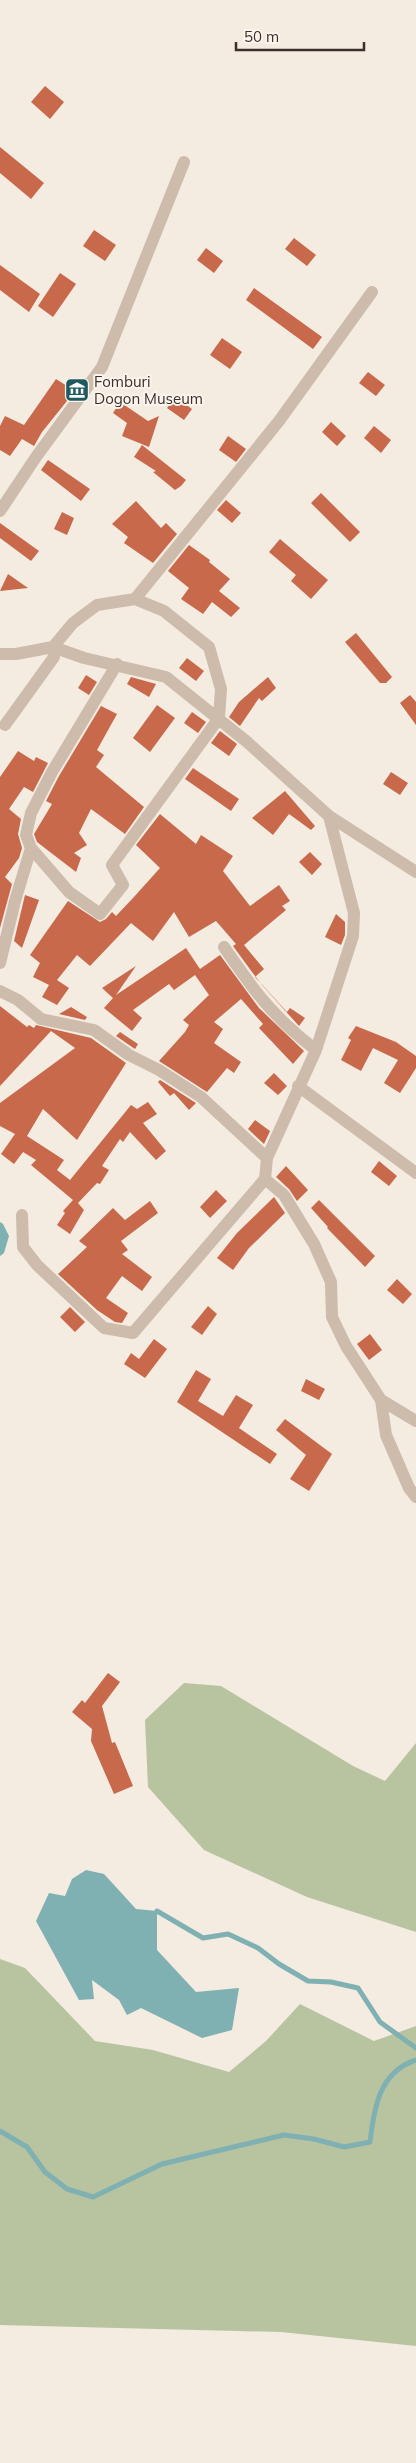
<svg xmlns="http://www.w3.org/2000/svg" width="416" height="2463" viewBox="0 0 416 2463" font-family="Mulish,sans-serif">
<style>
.green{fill:#b8c4a0}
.water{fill:#7fb0b2}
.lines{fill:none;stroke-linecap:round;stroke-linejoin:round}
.stream{stroke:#7fb0b2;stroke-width:5}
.building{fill:#c8694b}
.street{stroke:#cdbbac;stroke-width:12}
.labels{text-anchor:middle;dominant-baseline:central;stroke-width:4;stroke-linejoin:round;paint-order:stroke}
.poi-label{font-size:15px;fill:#3b302b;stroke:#fbf5ee;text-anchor:start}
</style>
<rect width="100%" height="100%" fill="#f4ebe1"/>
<path class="green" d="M184,1683L221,1686L353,1766L385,1781L416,1743V1932L307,1897L204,1850L148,1787L145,1720Z
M0,1959L25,1968L95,2041L153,2050L229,2072L266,2041L300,2004L374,2041L416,2026V2346L281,2332L0,2325Z"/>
<path class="water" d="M0,1222L3,1224L9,1236L4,1253L0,1256Z
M86,1870L104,1874L136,1909L157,1911V1950L196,1992L239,1988L232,2030L202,2038L141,2008L127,2015L119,2000L92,1980L94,1999L79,2000L36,1921L49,1893L65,1896L72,1879Z"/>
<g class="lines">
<path class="stream" d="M157,1911L203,1938L228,1934L258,1948L279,1964L308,1981L331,1982L358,1988L380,2022L416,2048
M0,2131L27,2147L45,2172L67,2189L93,2197L162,2164L284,2135L314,2139L344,2147L370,2142C374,2108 379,2072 416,2060"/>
</g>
<path class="building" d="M45,86L64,102L50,119L31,102Z
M0,147L44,183L31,199L0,173Z
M94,230L116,245L105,261L83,246Z
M294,238L316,255L307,266L285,249Z
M206,248L223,261L214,273L197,260Z
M0,265L40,294L29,312L0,290Z
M60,273L76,284L53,317L38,306Z
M254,288L322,337L313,349L246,300Z
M222,338L242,352L230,369L210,355Z
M368,372L385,385L376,396L359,383Z
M56,379L75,391L42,432L34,446L22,439L10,456L0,450V426L5,416L24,425Z
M176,397L192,409L184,420L167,408Z
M120,402L148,421L159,416L149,447L122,436L127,423L113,413Z
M331,422L346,436L337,446L322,432Z
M374,426L391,440L381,453L364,438Z
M228,436L246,449L236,462L219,450Z
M142,445L186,480L181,486L175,490L153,472L156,471L134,457Z
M48,460L90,489L81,501L41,470Z
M321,493L360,532L350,542L311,503Z
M226,500L241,513L232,523L217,510Z
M136,501L161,528L166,523L177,534L153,563L124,543L128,537L112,524Z
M62,512L74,518L67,535L54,529Z
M0,523L39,551L31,561L0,538Z
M280,539L328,580L311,599L291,581L296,575L269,552Z
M189,545L210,560L209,562L230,579L219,591L240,608L231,617L212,602L203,614L181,599L189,588L168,571Z
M8,574L28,588L0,591Z
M356,633L392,677L386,683H380L345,642Z
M187,658L204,671L196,681L179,668Z
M86,675L97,682L89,695L78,688Z
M131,677L156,684L149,697L127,684Z
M268,677L276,688L262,701L259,698L240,726L229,717L239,702Z
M410,695L416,702V725L400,703Z
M157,705L175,718L150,752L133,738Z
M101,706L117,714L97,750L104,755L96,767L144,807L125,834L91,809L79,833L87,845L74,853L81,858L76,872L37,842L34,834L52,804L46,801L59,776Z
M192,712L206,722L198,733L184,723Z
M220,731L237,744L229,756L211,743Z
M18,751L34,761L36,757L48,763L33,792L24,787L9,809L21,819L18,834L22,848L19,858L5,877L12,884L0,928V777Z
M193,768L239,799L231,811L185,779Z
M391,772L408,783L400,795L383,784Z
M285,791L315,826L311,830L289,814L273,835L252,818Z
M160,814L196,844L201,835L233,856L223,871L250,906L279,885L290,901L282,906L286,910L244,945L264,969L255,977L287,1012L290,1008L305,1018L299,1026L262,985L252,972L233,946L236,944L216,921L189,937L174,912L153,941L131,923L90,966L77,955L57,980L69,988L57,1005L42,997L49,985L33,977L40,963L30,955L68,901L100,922L106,919L112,912L116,916L133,898L160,868L136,845Z
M310,852L322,864L312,875L299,862Z
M25,895L39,900L22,948L14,941Z
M336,914L345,922V935L341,945L325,937Z
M186,948L200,969L220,955L259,1008L304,1051L293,1064L259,1028L263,1024L241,999L214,1022L223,1029L214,1043L241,1062L234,1073L227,1068L207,1092L159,1061L185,1032L189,1025L183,1020L209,995L195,975L174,990L169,984L133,1010L142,1018L132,1031L104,1008L113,998L102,988L136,966L116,995Z
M0,1006L27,1027L29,1025L34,1028L36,1025L91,1038L126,1063L77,1140L43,1109L27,1136L64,1160L57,1170L70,1180L131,1105L137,1109L148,1102L157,1114L143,1123L166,1151L156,1160L130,1132L123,1142L120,1139L102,1166L109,1170L100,1184L97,1183L78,1203L84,1210L70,1234L57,1225L65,1213L63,1211L73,1200L31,1165L36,1160L23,1152L14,1164L1,1154L15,1134L0,1126V1103L75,1048L51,1031L0,1086Z
M71,1007L87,1017L85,1020L59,1014Z
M356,1026L396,1042L416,1056V1068L400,1093L384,1083L398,1060L373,1048L361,1071L341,1060L351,1040L348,1038Z
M120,1032L138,1044L135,1049L116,1036Z
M274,1073L287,1086L278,1095L264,1083Z
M160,1080L196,1103L189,1110L174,1093L170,1096L158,1082Z
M255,1120L270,1131L264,1144L248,1129Z
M379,1161L397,1176L389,1186L371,1172Z
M286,1166L308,1190L297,1201L289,1189L276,1177Z
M216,1190L227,1201L210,1218L200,1207Z
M274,1197L285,1213L249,1248L233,1270L217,1258L237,1233Z
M319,1200L375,1256L365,1267L327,1228L328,1227L311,1208Z
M150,1201L158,1213L121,1241L128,1250L122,1254L152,1277L142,1291L122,1276L106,1298L128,1313L122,1323L115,1322L97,1310L58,1274L87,1247L79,1241L113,1208L125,1220Z
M397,1279L412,1294L403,1304L387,1290Z
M208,1306L217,1314L202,1335L191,1327Z
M70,1307L85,1322L75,1332L60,1317Z
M370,1334L382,1350L369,1360L357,1344Z
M154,1339L167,1349L145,1378L124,1364L131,1353L139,1359Z
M196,1370L211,1379L198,1401L223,1416L236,1395L253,1405L239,1428L277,1454L270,1464L177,1402Z
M306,1379L325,1389L319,1400L301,1391Z
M285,1419L332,1454L309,1491L290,1479L306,1455L276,1430Z
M108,1673L120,1682L102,1706L112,1743L115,1742L133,1786L114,1794L91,1741L92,1729L72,1712L82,1700L85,1703Z"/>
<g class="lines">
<path class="street" d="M0,511L36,457L102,367L184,162
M135,599L279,421L372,292
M0,654H16L53,647L84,658L166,677L246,741L329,816L416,872
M5,725L54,657L53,647L73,623L97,605L135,599L164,611L209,647L221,689L219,718L112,865L123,885L100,914L69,892L31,848
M224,947C254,991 274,1018 316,1050
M0,963L15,901L31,848L26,835L31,813L52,772L117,664
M0,991L18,1000L41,1019L94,1030L129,1055L159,1070L201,1097L267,1158
M298,1086L416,1173
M265,1179L284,1195L314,1244L331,1282L332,1317L346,1346L381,1400L386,1435L409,1488L416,1497
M22,1215L23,1247L37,1265L104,1328L133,1333L265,1179L267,1158L316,1050L353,936L354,913L329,816
M381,1400L416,1421"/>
</g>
<defs>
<symbol id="museum-square" viewBox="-11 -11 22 22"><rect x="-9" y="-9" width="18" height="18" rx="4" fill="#1f5a5e" stroke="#fbf5ee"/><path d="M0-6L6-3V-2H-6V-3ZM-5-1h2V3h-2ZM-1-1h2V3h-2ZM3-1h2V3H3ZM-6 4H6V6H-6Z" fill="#fff"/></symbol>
</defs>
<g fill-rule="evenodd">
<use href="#museum-square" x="63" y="376" width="28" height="28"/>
</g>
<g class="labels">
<g class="poi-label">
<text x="94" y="381">Fomburi<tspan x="94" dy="17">Dogon Museum</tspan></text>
</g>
</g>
<path d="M236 42v8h128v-8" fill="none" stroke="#3b302b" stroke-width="2.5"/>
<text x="244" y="42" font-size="15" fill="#3b302b" stroke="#fbf5ee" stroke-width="4" paint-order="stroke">50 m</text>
</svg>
